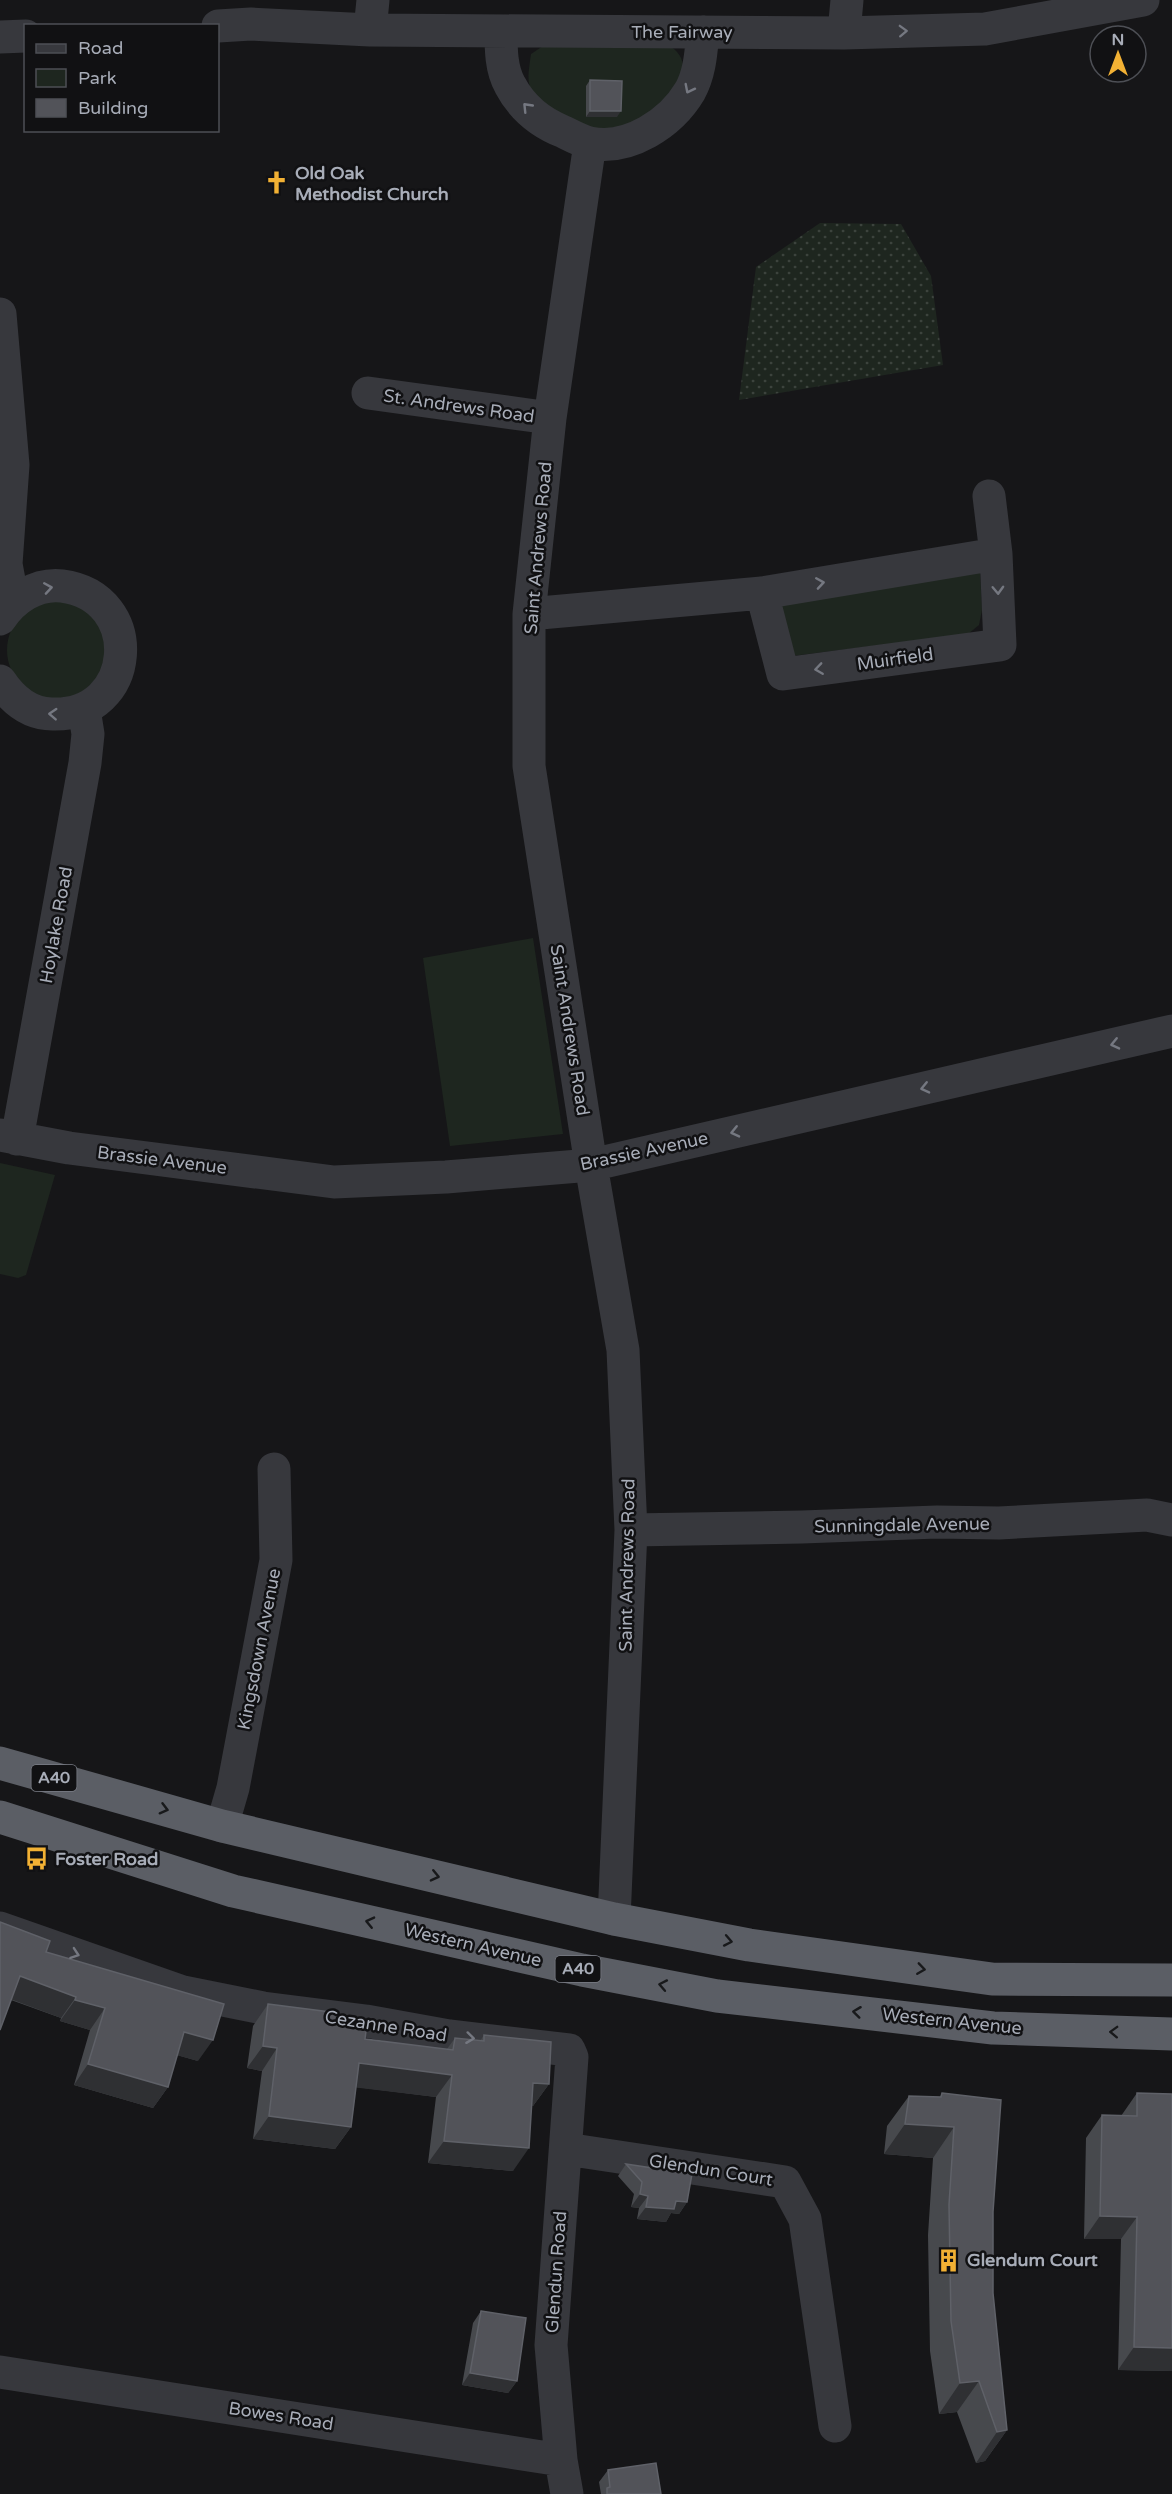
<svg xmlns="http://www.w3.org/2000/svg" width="1172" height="2494" viewBox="0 0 1172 2494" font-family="'Varela Round',sans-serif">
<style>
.green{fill:#1e261f}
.garden{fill:url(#garden-dots)}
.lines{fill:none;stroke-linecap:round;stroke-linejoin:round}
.minor{stroke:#37383d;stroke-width:33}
.trunk{stroke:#5b5e65;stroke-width:33}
.wall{fill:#47494d}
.shaded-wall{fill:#2f3033}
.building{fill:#525359;stroke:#5f6168;stroke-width:1.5}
.oneway{stroke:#757881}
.oneway2{stroke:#18191b}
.labels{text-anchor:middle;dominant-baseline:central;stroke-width:5;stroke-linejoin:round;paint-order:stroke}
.shield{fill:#111113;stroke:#7b7e86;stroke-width:1.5}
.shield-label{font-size:16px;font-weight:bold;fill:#a8adb8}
.street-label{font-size:18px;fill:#a8adb8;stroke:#111113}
.poi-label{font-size:18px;font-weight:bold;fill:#a8adb8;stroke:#111113;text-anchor:start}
</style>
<defs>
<pattern id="garden-dots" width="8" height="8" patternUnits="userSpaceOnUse" patternTransform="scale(1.5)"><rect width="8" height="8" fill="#1e261f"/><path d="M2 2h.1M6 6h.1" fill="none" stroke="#3c433d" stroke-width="1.8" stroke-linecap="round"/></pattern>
</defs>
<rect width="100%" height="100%" fill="#161618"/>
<path class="green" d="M546,44L668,45C706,66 663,111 636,122C620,128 599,131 582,127C573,125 563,116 555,110C526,91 526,88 531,54Z
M980,572L982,610L979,625L968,634L792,656L773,600Z
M7 650a49 49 0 1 1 98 0a49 49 0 1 1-98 0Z
M533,938L563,1134L450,1146L423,958Z
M0,1163L55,1175L26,1275L18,1278L0,1274Z"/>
<path class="garden" d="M820,223L901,224L931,276L943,365L739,400L756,267Z"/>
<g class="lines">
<path class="minor" d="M218,26L251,24L370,30L844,33L985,29L1143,0
M370,30L373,0
M501,31C501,49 501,69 510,85C522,108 541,123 564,132C572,136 581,141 590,143C629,151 671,123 690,91C700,73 701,52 703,32
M844,33L847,0
M0,37L26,36
M590,143L550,418L529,614V766L591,1165L623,1350L631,1530L614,1919
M0,314L13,465L6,564L13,602
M368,393L550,418
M989,496L996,554
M529,614L762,593L996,554L1000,645L783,674L762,593
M0,619C13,599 36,583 62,586C146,597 137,717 52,714C29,714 12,699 0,681
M0,1135L69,1148L334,1182L446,1177L591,1165L1172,1031
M17,1139L85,763L88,734L84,709
M631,1530L802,1527L937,1522L999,1523L1147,1515L1172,1520
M222,1826L233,1788L276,1560L274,1469
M0,1928L183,1992L263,2008L366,2021L449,2036L569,2050L572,2057L551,2345L561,2460L567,2494
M566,2149L785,2182L805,2219L835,2426
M0,2372L561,2460"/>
<path class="trunk" d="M0,1763L222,1826L614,1919L749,1945L992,1979L1172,1980
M0,1817L233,1891L582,1970L717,1996L993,2028L1172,2034"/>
</g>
<path class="wall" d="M590,80L617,117H586V86Z
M0,1922L46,1952L198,2061L177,2055L168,2087L153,2108L74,2085L90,2030L60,2021L61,2018L11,2000Z
M268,2004L338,2019L365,2039L447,2049L455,2038L480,2041L484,2035L549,2084L533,2106H531L513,2171L428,2163L436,2097L356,2087L351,2127L335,2149L253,2139L262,2071L247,2068L253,2026Z
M942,2093L993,2212V2293L1007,2430L985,2461L976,2463L957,2412L939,2414L930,2351L928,2235L933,2158L884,2154L887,2126L909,2096L940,2097Z
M1137,2093L1172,2371L1118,2370L1121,2239H1084L1086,2138L1102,2115L1121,2116Z
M626,2164L687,2202L679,2214L671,2213L666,2222L637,2219L639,2208L631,2207L634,2194L618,2176Z
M481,2311L517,2381L508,2393L462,2385L473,2323Z
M608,2470L661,2494H601L599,2482Z"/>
<path class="shaded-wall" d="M590,111H621L617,117H586Z
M20,1976L76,1997L61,2018L5,1997Z
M75,2000L105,2008L90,2030L60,2021Z
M184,2032L213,2040L198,2061L169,2053Z
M263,2046L277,2048L262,2071L247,2068Z
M359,2063L452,2075L436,2097L343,2086Z
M88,2064L168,2087L153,2108L74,2085Z
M533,2083L549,2084L533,2106H517Z
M269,2116L351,2127L335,2149L253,2139Z
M905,2124L954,2127L933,2158L884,2154Z
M444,2141L529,2148L513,2171L428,2163Z
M640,2194L648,2196L639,2208L631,2207Z
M676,2201L687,2202L679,2214L671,2213L666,2222L637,2219L646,2207Z
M1100,2216L1137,2217L1121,2239H1084Z
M1134,2347L1172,2348V2371L1118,2370Z
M470,2373L517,2381L508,2393L462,2385Z
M979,2381L957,2412L939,2414L960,2383Z
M1007,2430L985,2461L976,2463L997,2432Z"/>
<path class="building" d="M590,80L622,81L621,111H590Z
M0,1922L50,1941L46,1952L224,2004L213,2040L184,2032L168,2087L88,2064L105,2008L75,2000L76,1997L20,1976L0,2030Z
M268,2004L338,2013V2019L367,2023L365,2039L453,2050L455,2038L484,2041V2035L551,2042L549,2084L533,2083L529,2148L444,2141L452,2075L359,2063L351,2127L269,2116L277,2048L263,2046Z
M942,2093L1001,2100L993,2212V2293L1007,2430L997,2432L979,2381L960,2383L951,2321L949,2205L954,2127L905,2124L909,2096L941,2097Z
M1137,2093L1172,2094V2348L1134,2347L1137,2217L1100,2216L1102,2115L1137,2116Z
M626,2164L692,2174L687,2202L676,2201L674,2209L646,2207L648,2196L640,2194L642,2182Z
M481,2311L526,2318L517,2381L470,2373Z
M656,2463L661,2494H607V2488L610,2487L608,2470Z"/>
<defs><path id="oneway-chevron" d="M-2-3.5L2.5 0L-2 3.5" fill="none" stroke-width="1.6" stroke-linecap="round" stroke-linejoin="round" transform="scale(1.5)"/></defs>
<g class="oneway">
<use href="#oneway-chevron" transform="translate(903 31) rotate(-2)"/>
<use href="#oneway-chevron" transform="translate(689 89) rotate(117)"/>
<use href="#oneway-chevron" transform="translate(527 107) rotate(-134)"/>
<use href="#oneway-chevron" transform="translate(820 583) rotate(-9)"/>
<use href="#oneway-chevron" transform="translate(48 588) rotate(-9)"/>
<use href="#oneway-chevron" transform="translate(998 590) rotate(88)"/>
<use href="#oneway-chevron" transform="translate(819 669) rotate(172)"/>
<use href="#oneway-chevron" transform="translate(53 714) rotate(-177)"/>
<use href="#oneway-chevron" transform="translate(1115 1044) rotate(167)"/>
<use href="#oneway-chevron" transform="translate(925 1088) rotate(167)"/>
<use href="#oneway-chevron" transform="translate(735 1132) rotate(167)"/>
<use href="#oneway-chevron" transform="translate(75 1954) rotate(19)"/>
<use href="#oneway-chevron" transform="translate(470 2038) rotate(7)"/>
</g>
<g class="oneway2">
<use href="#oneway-chevron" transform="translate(164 1809) rotate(15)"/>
<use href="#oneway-chevron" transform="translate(435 1876) rotate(13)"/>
<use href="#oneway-chevron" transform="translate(370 1922) rotate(-167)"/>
<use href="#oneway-chevron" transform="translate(728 1941) rotate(11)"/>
<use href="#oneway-chevron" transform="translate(921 1969) rotate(8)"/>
<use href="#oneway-chevron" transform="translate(663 1985) rotate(-169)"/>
<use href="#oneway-chevron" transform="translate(857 2012) rotate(-173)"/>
<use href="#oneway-chevron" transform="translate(1114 2032) rotate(-178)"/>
</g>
<defs>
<symbol id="church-bare" viewBox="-9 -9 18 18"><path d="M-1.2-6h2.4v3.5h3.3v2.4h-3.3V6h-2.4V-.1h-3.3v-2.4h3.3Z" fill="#f2b134" stroke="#111113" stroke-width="2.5" paint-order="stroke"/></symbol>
<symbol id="bus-bare" viewBox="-9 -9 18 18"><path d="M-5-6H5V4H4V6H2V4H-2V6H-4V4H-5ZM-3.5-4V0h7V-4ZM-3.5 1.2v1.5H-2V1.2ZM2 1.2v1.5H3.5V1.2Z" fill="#f2b134" stroke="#111113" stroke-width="2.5" paint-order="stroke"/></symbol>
<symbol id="building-bare" viewBox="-9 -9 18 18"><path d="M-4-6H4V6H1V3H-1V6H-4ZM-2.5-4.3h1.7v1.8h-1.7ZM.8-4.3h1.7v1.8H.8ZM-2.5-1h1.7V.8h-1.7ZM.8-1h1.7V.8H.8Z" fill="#f2b134" stroke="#111113" stroke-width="2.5" paint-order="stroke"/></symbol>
</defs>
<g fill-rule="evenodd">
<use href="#church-bare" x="260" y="166" width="33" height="33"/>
<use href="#bus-bare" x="20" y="1842" width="33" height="33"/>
<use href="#building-bare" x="932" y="2244" width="33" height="33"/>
</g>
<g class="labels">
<g class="shield">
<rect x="31.5" y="1765" width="45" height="26" rx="4.5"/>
<rect x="555.5" y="1956" width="45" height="26" rx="4.5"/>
</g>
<g class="shield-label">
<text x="54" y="1778">A40</text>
<text x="578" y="1969">A40</text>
</g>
<g class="street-label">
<text x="682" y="32">The Fairway</text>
<text transform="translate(459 406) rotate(8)">St. Andrews Road</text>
<text transform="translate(538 548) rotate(-85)">Saint Andrews Road</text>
<text transform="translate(895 659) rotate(-8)">Muirfield</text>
<text transform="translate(56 925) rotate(-80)">Hoylake Road</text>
<text transform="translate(570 1030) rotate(81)">Saint Andrews Road</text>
<text transform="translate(644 1151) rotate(-12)">Brassie Avenue</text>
<text transform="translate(162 1160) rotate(7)">Brassie Avenue</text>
<text transform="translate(902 1525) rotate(-1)">Sunningdale Avenue</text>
<text transform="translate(627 1565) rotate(-89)">Saint Andrews Road</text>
<text transform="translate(259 1649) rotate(-79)">Kingsdown Avenue</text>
<text transform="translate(473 1945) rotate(13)">Western Avenue</text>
<text transform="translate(952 2021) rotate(6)">Western Avenue</text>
<text transform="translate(386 2026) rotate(9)">Cezanne Road</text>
<text transform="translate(711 2170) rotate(9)">Glendun Court</text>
<text transform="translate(556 2272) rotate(-86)">Glendun Road</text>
<text transform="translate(281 2416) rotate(9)">Bowes Road</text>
</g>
<g class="poi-label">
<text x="295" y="173">Old Oak<tspan x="295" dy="21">Methodist Church</tspan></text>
<text x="55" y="1859">Foster Road</text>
<text x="967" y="2260">Glendum Court</text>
</g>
</g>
<rect x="24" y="24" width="195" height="108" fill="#111113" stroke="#4d4f55" stroke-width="1.5"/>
<rect x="36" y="44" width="30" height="9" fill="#37383d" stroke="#4d4f55" stroke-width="1.5"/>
<text x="78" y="54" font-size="18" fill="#a8adb8">Road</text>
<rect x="36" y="69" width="30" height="18" fill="#1e261f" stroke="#4d4f55" stroke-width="1.5"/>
<text x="78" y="84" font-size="18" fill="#a8adb8">Park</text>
<rect x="36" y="99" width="30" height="18" fill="#525359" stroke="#4d4f55" stroke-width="1.5"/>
<text x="78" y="114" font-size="18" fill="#a8adb8">Building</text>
<g transform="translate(1118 54)"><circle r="28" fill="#111113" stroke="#4d4f55" stroke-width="1.5"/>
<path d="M0-4.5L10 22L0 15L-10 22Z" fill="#f2b134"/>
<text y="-9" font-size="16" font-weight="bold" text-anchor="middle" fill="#a8adb8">N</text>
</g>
</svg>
